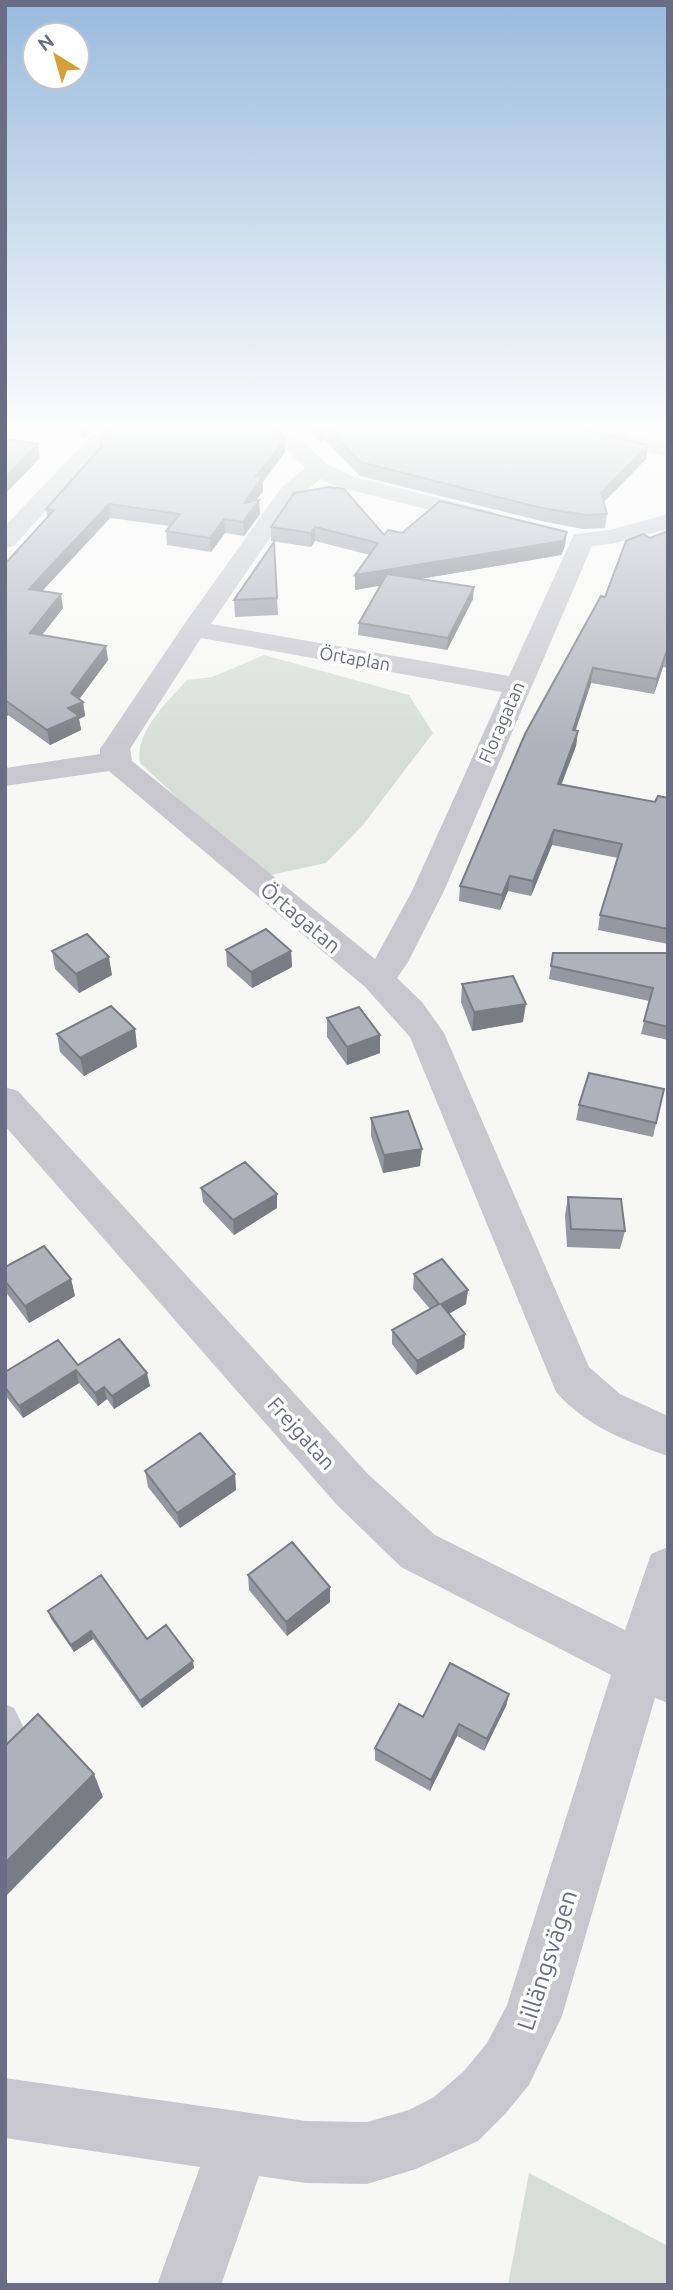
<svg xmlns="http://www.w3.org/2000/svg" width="673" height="2290" viewBox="0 0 673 2290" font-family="Ubuntu,sans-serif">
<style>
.green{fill:#d7ded8}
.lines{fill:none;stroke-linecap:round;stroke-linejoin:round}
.lane{fill:#c7c7cd;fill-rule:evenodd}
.street{fill:#c7c7cd;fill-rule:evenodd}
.wall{fill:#9698a1}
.shaded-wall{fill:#7a7c83}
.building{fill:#afb1bb;stroke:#7a7c83;stroke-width:2}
.labels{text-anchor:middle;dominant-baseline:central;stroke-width:7;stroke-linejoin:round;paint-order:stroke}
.far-street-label{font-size:18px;fill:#6a6d84;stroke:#fff}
.street-label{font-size:21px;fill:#6a6d84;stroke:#fff}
.near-street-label{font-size:24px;fill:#6a6d84;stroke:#fff}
</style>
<rect width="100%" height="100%" fill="#f7f8f6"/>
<path class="green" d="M264,655L409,695L433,733L363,825L326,863L266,876L241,857L140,763C134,732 168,701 187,680L212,677Z
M529,2173L668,2246V2285H508Z"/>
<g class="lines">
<path class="lane" d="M5,1704L14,1708L26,1732L14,1750L5,1754Z"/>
<path class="street" d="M98,428H121L14,546L5,548V526Z
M265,428H289L327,464L354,477L494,512L497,517L494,522L485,524L338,487L321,479L298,497L211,624L509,676L574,534L610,530L668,514V529L611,544L592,546L444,891L408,962L397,978L422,1002L444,1033L589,1367L620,1394L668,1416V1456C626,1441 587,1427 556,1392L410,1037L365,987L109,771L5,786V768L100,754V749L185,623L282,487L305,468ZM201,638L502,692L412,891L375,959L132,761L130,749Z
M562,428H603L668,443V457L565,433Z
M5,1087L18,1091L368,1474L435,1535L625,1630L651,1554L668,1547V1703L655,1698L562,2016L529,2085L506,2113L478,2141L416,2169L367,2184L306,2183L259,2176L221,2285H157L200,2167L5,2138V2078L306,2121L367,2122L409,2110L434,2097L464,2071L487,2043L507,2005L611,1675L401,1567L336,1504L5,1126Z"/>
</g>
<path class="wall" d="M72,428H95L84,439Z
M292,428H304L299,434Z
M307,428H577L646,459L604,502L607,514L605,528L583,529L541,521L360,476L325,440L320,441Z
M99,441L285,452L263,482V491L256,500H259L260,514L244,536L225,533L211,552L167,545L166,531L170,526L110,518L42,591L63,608L42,635L108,660L79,699L83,702L85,716L79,719L81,730L50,745L8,715L5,718V564L47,517L46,509L100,449Z
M294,493L384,535L402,533L565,546L561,555L419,579L473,599L447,650L358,635L359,623L380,585L355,590L370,555L315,541L311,547L271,541V527Z
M668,532V668L663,667L654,694L591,683L575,731H578L576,746L561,784L655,802L668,798V944L598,930L600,915L618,858L552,845L531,896L508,891L500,910L459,901L460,886L605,597L650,538Z
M277,598L278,615L235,617L234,600Z
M226,950L291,951L292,967L252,988L227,966Z
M52,951L112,975L79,993L55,969Z
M553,953H668V1040L641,1034L649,1001L549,979Z
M462,984L523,1022L472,1031L461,1002Z
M327,1018L380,1035V1053L347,1065L327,1037Z
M135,1029L137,1047L84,1076L60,1052L57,1034Z
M664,1089L653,1137L576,1120L579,1105Z
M371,1118L420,1166L383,1173L371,1136Z
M201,1188L277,1208L234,1235L203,1202Z
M568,1197L625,1231L620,1249L567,1247L565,1215Z
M5,1267L71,1279L75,1296L29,1323L5,1291Z
M414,1274L466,1304L449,1314L465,1334L464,1348L416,1375L392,1344V1330L430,1309L413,1289Z
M78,1365L150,1386L114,1409L107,1399L98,1406L79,1383L23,1418L5,1395V1372Z
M145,1471L235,1474L236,1490L180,1528L148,1487Z
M248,1575L330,1587V1602L287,1636L249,1590Z
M48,1611L147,1639L194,1668L142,1708L93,1639L74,1652L51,1619Z
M509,1694L506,1706L484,1751L457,1736L430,1791L375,1760V1748L423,1717Z"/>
<path class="shaded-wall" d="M82,428H95L84,439Z
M319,428H325V440L320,441Z
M285,439V452L263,482V491L245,517L244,503L256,476Z
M38,444L40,458L5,494V477Z
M648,445L646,459L599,507L601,493Z
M259,500L260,514L244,536L243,522Z
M109,504L110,518L31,603L29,589Z
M224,519L225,533L211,552L210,538Z
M315,527V541L311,547V533Z
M567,532L565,546L561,555L355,590V575Z
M474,587L473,599L447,650L448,638Z
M61,594L63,608L32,648L30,633Z
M106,646L108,660L75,705L83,702L85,716L79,719L81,730L50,745L47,730L68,708L71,693Z
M666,653L663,667L654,694L657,679Z
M593,668L591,683L571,745L573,730Z
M5,702L8,715L5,718Z
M578,731L576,746L556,799L558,784Z
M554,830L552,845L531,896L533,881Z
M510,876L508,891L500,910L502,895Z
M291,951L292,967L252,988L251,972Z
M109,957L112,975L79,993L76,974Z
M526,1004L523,1022L472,1031L474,1012Z
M135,1029L137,1047L84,1076L80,1058Z
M380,1035V1053L347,1065V1047Z
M422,1149L420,1166L383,1173L384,1155Z
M277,1194V1208L234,1235L233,1220Z
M71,1279L75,1296L29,1323L25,1306Z
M468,1290L466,1304L439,1319L441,1304Z
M465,1334L464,1348L416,1375L417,1361Z
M76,1370L79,1383L23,1418L19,1406Z
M147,1373L150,1386L114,1409L112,1396Z
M104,1387L107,1399L98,1406L95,1393Z
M235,1474L236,1490L180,1528L177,1513Z
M330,1587V1602L287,1636L286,1622Z
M91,1631L93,1639L74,1652L71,1645Z
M193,1661L194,1668L142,1708L140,1701Z
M509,1694L506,1706L484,1751L487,1739Z
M459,1724L457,1736L430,1791L431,1780Z
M94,1774L103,1797L5,1897V1863Z"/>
<path class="building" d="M110,428H274L285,439L256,476L262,477L244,503L259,500L243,522L224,519L210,538L166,531L180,514L109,504L29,589L61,594L30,633L106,646L71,693L83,702L68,708L79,716L47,730L5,700V564L54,510L46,509L103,445L99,441Z
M327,428H577L648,445L601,493L607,514L585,515L542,508L360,462Z
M5,439L38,444L5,477Z
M329,487L344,489L384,535L388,530L402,533L440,501L567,532L563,541L355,575L378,543L315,527L311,533L271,527L294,493Z
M665,532H668V653H666L657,679L593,668L573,730L578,731L558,784L655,802L658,796L668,798V929L600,915L622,844L554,830L533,881L510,876L502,895L460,886L525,734L601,596L605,597L626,541L643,534L650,538Z
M274,542L277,598L234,600Z
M387,574L474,587L448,638L359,623Z
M266,929L291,951L251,972L226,950Z
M87,934L109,957L76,974L52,951Z
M553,953H668V1027L644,1021L653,988L551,966Z
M513,976L526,1004L474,1012L462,984Z
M111,1006L135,1029L80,1058L57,1034Z
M359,1007L380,1035L347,1047L327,1018Z
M589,1073L664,1089L656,1123L579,1105Z
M408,1111L422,1149L384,1155L371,1118Z
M245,1162L277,1194L233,1220L201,1188Z
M568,1197L621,1199L625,1231L571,1229Z
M44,1246L71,1279L25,1306L5,1281V1267Z
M442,1259L468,1290L441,1304L465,1334L417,1361L392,1330L439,1304L414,1274Z
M119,1339L147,1373L112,1396L104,1387L95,1393L76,1370L19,1406L5,1387V1372L58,1340L78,1365Z
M200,1433L235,1474L177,1513L145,1471Z
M292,1542L330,1587L286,1622L248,1575Z
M101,1575L147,1639L166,1625L193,1661L140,1701L91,1631L71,1645L48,1611Z
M450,1663L509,1694L487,1739L459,1724L431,1780L375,1748L399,1704L423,1717Z
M38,1714L94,1774L5,1863V1746Z"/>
<linearGradient id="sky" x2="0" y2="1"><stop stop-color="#99bbde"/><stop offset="0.57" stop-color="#fbfcfb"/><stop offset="1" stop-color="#fbfcfb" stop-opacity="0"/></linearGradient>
<rect width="673" height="749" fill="url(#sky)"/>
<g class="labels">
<g class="far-street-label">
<text transform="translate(355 658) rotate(10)">Örtaplan</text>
<text transform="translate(501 722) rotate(-66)">Floragatan</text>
</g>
<g class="street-label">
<text transform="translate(301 917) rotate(40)">Örtagatan</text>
<text transform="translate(302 1433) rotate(48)">Frejgatan</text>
</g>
<g class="near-street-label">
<text transform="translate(547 1960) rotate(-72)">Lillängsvägen</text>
</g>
</g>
<rect width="673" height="2290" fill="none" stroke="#6a6d84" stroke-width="14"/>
<g transform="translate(56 56) rotate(323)"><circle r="33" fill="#ffffff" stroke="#c3c5ce" stroke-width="2"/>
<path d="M0-5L12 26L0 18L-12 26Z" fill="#d4a03a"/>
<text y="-10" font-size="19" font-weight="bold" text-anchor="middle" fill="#6a6d84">N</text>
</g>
</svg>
